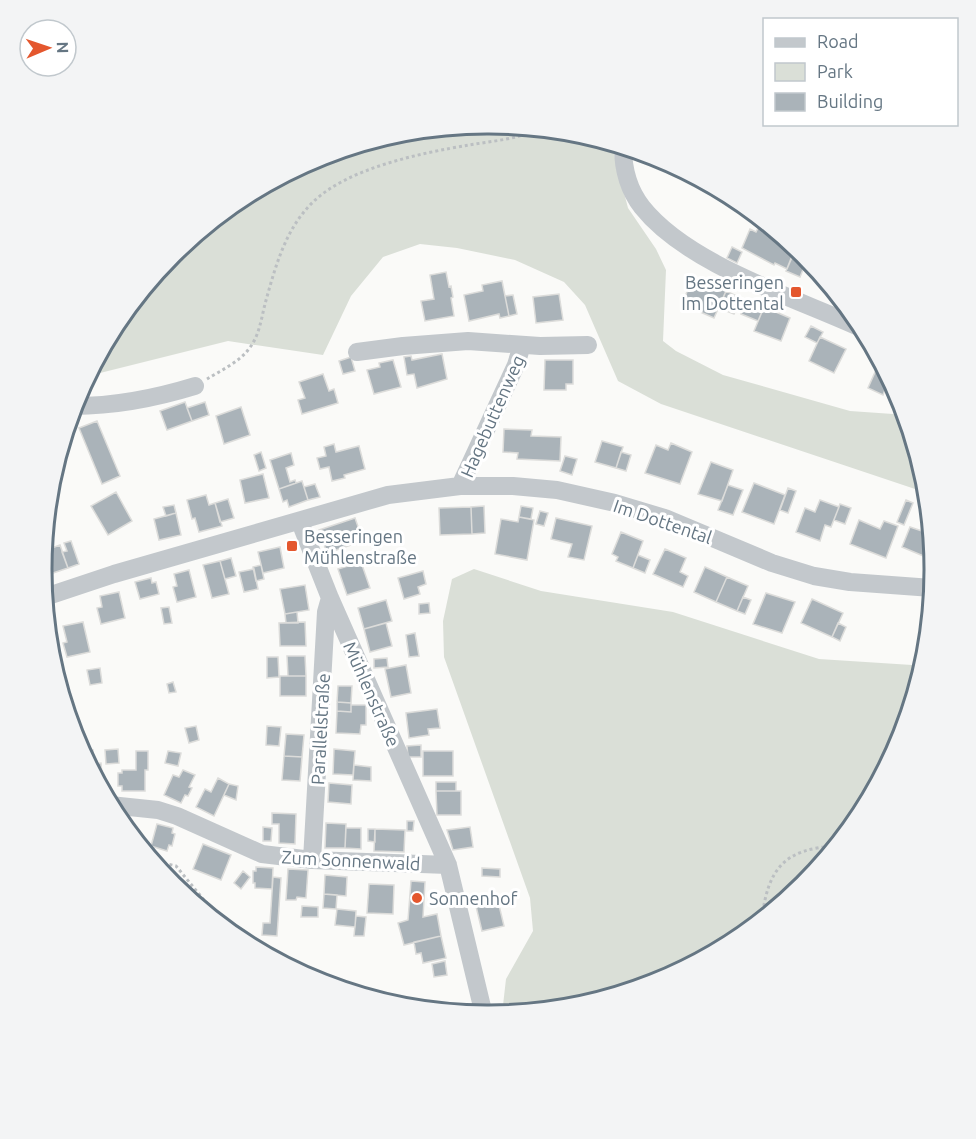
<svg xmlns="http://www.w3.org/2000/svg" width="976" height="1139" viewBox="0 0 976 1139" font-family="Ubuntu,sans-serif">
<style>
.green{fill:#dadfd7}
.building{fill:#aab3b9;stroke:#dcdcda;stroke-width:1.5}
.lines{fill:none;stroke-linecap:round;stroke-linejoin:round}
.path{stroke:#bbbfc2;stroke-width:3;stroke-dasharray:3 3;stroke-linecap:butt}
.minor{stroke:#c3c8cc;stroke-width:18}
.poi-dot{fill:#e4572e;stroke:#fff;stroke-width:2}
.labels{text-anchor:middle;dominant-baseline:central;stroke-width:6;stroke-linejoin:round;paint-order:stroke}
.poi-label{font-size:18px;fill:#657683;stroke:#fff;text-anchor:start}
.street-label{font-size:18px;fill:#657683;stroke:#fff}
.rim{fill:none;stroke:#657683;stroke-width:3}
</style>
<rect width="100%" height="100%" fill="#fafaf8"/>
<path class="green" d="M488,124L575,132L611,143L628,208L656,249L666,270L663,341L676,351L723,375L850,411L893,414L904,411L925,483L927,493L661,404L618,381L585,305L564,282L515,260L457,248L420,244L383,257L351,296L323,355L228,341L88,376L117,321L173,254L241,198L318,157L401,132Z
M474,569L541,591L673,612L819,659L912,665L922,669L900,740L859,818L803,885L735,941L658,982L575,1007L502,1014L506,979L533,931L530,898L444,657L443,621L452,579Z"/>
<path class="building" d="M760,224L770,229L767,235L783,242L784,238L796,248L787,269L775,263L774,265L742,248L750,229L756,232Z
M732,247L742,252L737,263L727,258Z
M792,256L806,262L800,277L786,271Z
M446,272L449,287L451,286L453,297L451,298L454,316L425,321L421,301L434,299L430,275Z
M693,277L726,291L714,318L682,304Z
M502,281L509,316L500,318L499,314L469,321L464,295L483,291L482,285Z
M726,291L741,298L734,314L719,308Z
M559,294L563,320L536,323L533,297Z
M513,295L517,314L509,316L505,296Z
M746,300L764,307L758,321L741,314Z
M764,307L790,318L781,341L754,331Z
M811,326L823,332L817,343L805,337Z
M820,337L846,349L834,373L809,361Z
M442,354L447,379L417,388L414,374L407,375L404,357L411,356L412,360Z
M351,357L355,371L343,374L339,361Z
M393,360L401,387L374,394L367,370L380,367L379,363Z
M545,360H573V384H566V390H544Z
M880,361L896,392L886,387L883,395L868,388Z
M323,374L329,391L334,389L338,403L302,414L298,400L305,398L299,382Z
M185,402L192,421L167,430L160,411Z
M205,402L209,415L192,421L187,408Z
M241,407L250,435L224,444L216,416Z
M97,421L120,476L102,484L79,428Z
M504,429L532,430L531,436L561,437L560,461L517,459L518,453L503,452Z
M602,441L623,447L616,468L595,462Z
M671,443L692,452L680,484L645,473L656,445L668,450Z
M334,444L336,452L359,446L365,469L344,475L345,478L332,481L329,467L320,469L317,458L326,456L324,447Z
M261,452L266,468L259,471L254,455Z
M621,452L631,455L626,471L616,468Z
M291,453L294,465L286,468L290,482L295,480L296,483L279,489L270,460Z
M565,456L577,459L572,475L560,471Z
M711,462L733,470L722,501L698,494Z
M263,474L269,498L245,503L240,480Z
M302,481L308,500L289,507L287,500L283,502L279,489Z
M754,483L785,495L774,524L742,512Z
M315,484L320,497L308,500L304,487Z
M728,485L743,490L733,515L718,510Z
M788,488L796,491L788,513L780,510Z
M116,492L132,521L108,535L91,506Z
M206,495L209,505L215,503L222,526L199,532L195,518L192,519L187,500Z
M228,499L234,518L220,522L215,503Z
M820,500L839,507L831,527L825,525L820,541L796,532L805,508L815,512Z
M906,500L913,503L904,525L897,522Z
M840,504L851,508L845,524L834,520Z
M174,505L176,513L166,516L163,507Z
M484,506L485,533L472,534L471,507Z
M521,506L533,508L531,519L519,517Z
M471,507L472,534L440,535L439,508Z
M540,511L548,513L544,526L536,524Z
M176,513L181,535L159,540L154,519Z
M519,517L534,520L527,560L495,554L501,519L518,522Z
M928,517L929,518L933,560L902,547L910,527L922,531Z
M355,518L363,541L327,553L319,530Z
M556,518L592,526L584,560L568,557L572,544L551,539Z
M859,520L880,529L884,521L898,526L886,558L850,544Z
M621,532L643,541L633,568L616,561L618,557L612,554Z
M71,541L79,564L68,568L62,552L67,551L64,543Z
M45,543H47L49,549L60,545L68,568L47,575L42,566Z
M280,547L284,568L263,573L258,552Z
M665,549L686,558L680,572L688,576L683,587L653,574Z
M638,555L650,560L645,573L633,568Z
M231,558L236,576L225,579L220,561Z
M220,561L229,594L212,598L203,565Z
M361,562L370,588L347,595L338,569Z
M261,565L264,579L256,581L253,567Z
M705,567L727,577L716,602L694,592Z
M254,569L258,589L244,592L239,572Z
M189,570L196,597L177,602L173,587L177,586L174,574Z
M423,571L426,584L418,587L420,594L404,599L398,578Z
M727,577L748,586L737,611L716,602Z
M151,578L152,583L156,582L159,594L140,599L135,582Z
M305,585L309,610L285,614L280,589Z
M119,592L125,618L101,624L97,608L102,607L100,596Z
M766,593L795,602L782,633L753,624Z
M743,597L751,600L745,614L737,611Z
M812,599L843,613L832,637L801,623Z
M386,600L392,621L364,629L358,608Z
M429,603L430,613L419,614V604Z
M169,607L172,623L164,624L161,608Z
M297,612L298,623H286L285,614Z
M83,622L90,652L67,657L63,643L67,642L63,626Z
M305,622L306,646H280L279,623Z
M386,623L392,646L370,652L364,629Z
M838,623L846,627L840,641L832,637Z
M53,632L57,647L52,648L48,633Z
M415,633L419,656L409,657L406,635Z
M48,634L56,664L53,665L51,656Z
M287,656H305L306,676H288Z
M267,657H278L279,677L267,678Z
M387,658L388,667L374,668V659Z
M406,665L411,693L391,697L385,669Z
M100,668L102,683L90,685L87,670Z
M280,676H306V696H280Z
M173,682L176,692L169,693L167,684Z
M338,686H352L351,703L337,702Z
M337,702L351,703V712L337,711Z
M351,705H366V725H361L360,734L336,733L337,711L351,712Z
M437,709L440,728L428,729L429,735L409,738L406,713Z
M196,726L199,740L189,743L185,728Z
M267,726L281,727L279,746L266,745Z
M286,734L304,735L302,757L284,756Z
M421,745V757H408L407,746Z
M118,749L119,763L106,764L105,750Z
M334,749L355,751L353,775L333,774Z
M85,750H93V763H88L86,758Z
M136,751H148V770H145V791H122V786H118V773H122V770H136Z
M168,751L181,753L178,766L165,763Z
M423,751H453V776H423Z
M284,756L302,757L300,781L282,780Z
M101,763L102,775H96L95,764Z
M354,765L371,767V781L353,780Z
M183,770L195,775L189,787L192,788L188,796L185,795L181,803L164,795L173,775L179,777Z
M218,778L229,784L214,816L196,807L205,789L211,792Z
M436,782H456V791H436Z
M329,783L352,785L351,804L328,802Z
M229,784L238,786L236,800L224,795Z
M436,791H461V815H437Z
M272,813L296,814L295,844L279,843V824H272Z
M407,821H414L413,831H407Z
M326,823L346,824L345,848H325Z
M157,824L173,828L172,833L175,834L172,846L169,845L167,851L151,846Z
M263,827L272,828L271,841H263Z
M470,827L473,847L453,850L447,830Z
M346,828H361V849L345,848Z
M368,829H375V842L368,841Z
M375,829L405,830L404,852L374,851Z
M203,844L231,855L221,880L193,869Z
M256,867L273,868L272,889L255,888V883H253V871H256Z
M482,868L500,869V877L482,876Z
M288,869L308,870L306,898L297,897L296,900H286Z
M243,871L250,877L241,889L234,883Z
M325,875L347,877L346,896L324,894Z
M273,877L281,878L277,936L262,935L263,923H270Z
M411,881L425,882L423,917L437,914L441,936L404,945L398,923L408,920Z
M369,884L394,885L393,914L367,913Z
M324,894L337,895L336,909L323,908Z
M497,897L504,926L482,931L475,902Z
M302,906L318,907V917H301Z
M337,909L356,911L355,927L335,925Z
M356,916L366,917L364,936H354Z
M441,936L446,958L423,963L421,953L416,954L414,942Z
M445,961L447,975L434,977L432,964Z"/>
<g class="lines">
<path class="path" d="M207,379C220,371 239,362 248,350C259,337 261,320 265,304C275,268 285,229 313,202C348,168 421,153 469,145C493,141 518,139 539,129
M152,860L176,866L231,933
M762,918C768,869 784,849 835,846"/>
<path class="minor" d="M623,147C623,168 628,189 642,207C688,265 796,298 863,329
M357,352L403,346L468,341L540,346L588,345
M74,406C116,406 156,398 195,386
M460,486L516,365L522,345
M300,522L330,598L448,865L484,1015
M45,597L114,574L388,495L460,486H513L557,490L615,503L665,518L772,563L814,576L850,582L932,588
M110,805L158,810L177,816L262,854L312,860L448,865
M312,860L326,612L330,598"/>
</g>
<g class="poi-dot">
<rect x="790" y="286" width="12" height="12" rx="3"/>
<rect x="286" y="540" width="12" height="12" rx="3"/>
<circle cx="417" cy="898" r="6"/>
</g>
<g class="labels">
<g class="poi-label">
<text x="784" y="282" text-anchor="end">Besseringen<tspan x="784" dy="21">Im Dottental</tspan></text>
<text x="304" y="536">Besseringen<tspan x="304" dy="21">Mühlenstraße</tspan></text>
<text x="429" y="898">Sonnenhof</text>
</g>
<g class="street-label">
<text transform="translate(492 416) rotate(-66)">Hagebuttenweg</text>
<text transform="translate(663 521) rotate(19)">Im Dottental</text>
<text transform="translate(372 694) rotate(66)">Mühlenstraße</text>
<text transform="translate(320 729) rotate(-87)">Parallelstraße</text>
<text transform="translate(351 860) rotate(3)">Zum Sonnenwald</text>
</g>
</g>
<path d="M0 0H976V1139H0ZM487 134H489A435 435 0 0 1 924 569V570A435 435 0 0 1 489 1005H487A435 435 0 0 1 52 570V569A435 435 0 0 1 487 134Z" fill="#f3f4f5" fill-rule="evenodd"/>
<path class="rim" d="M487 134H489A435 435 0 0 1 924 569V570A435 435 0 0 1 489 1005H487A435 435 0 0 1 52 570V569A435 435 0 0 1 487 134Z"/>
<rect x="763" y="18" width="195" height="108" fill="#ffffff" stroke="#c1c8cd" stroke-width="1.5"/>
<rect x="775" y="38" width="30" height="9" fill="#c3c8cc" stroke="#c1c8cd" stroke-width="1.5"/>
<text x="817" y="48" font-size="18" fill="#657683">Road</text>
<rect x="775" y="63" width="30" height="18" fill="#dadfd7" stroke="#c1c8cd" stroke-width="1.5"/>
<text x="817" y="78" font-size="18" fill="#657683">Park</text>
<rect x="775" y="93" width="30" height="18" fill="#aab3b9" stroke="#c1c8cd" stroke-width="1.5"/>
<text x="817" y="108" font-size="18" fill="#657683">Building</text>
<g transform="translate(48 48) rotate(88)"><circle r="28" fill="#ffffff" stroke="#c1c8cd" stroke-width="1.5"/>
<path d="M0-4.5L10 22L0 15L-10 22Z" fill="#e4572e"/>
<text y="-9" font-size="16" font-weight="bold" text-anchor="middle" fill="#657683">N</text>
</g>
</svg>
